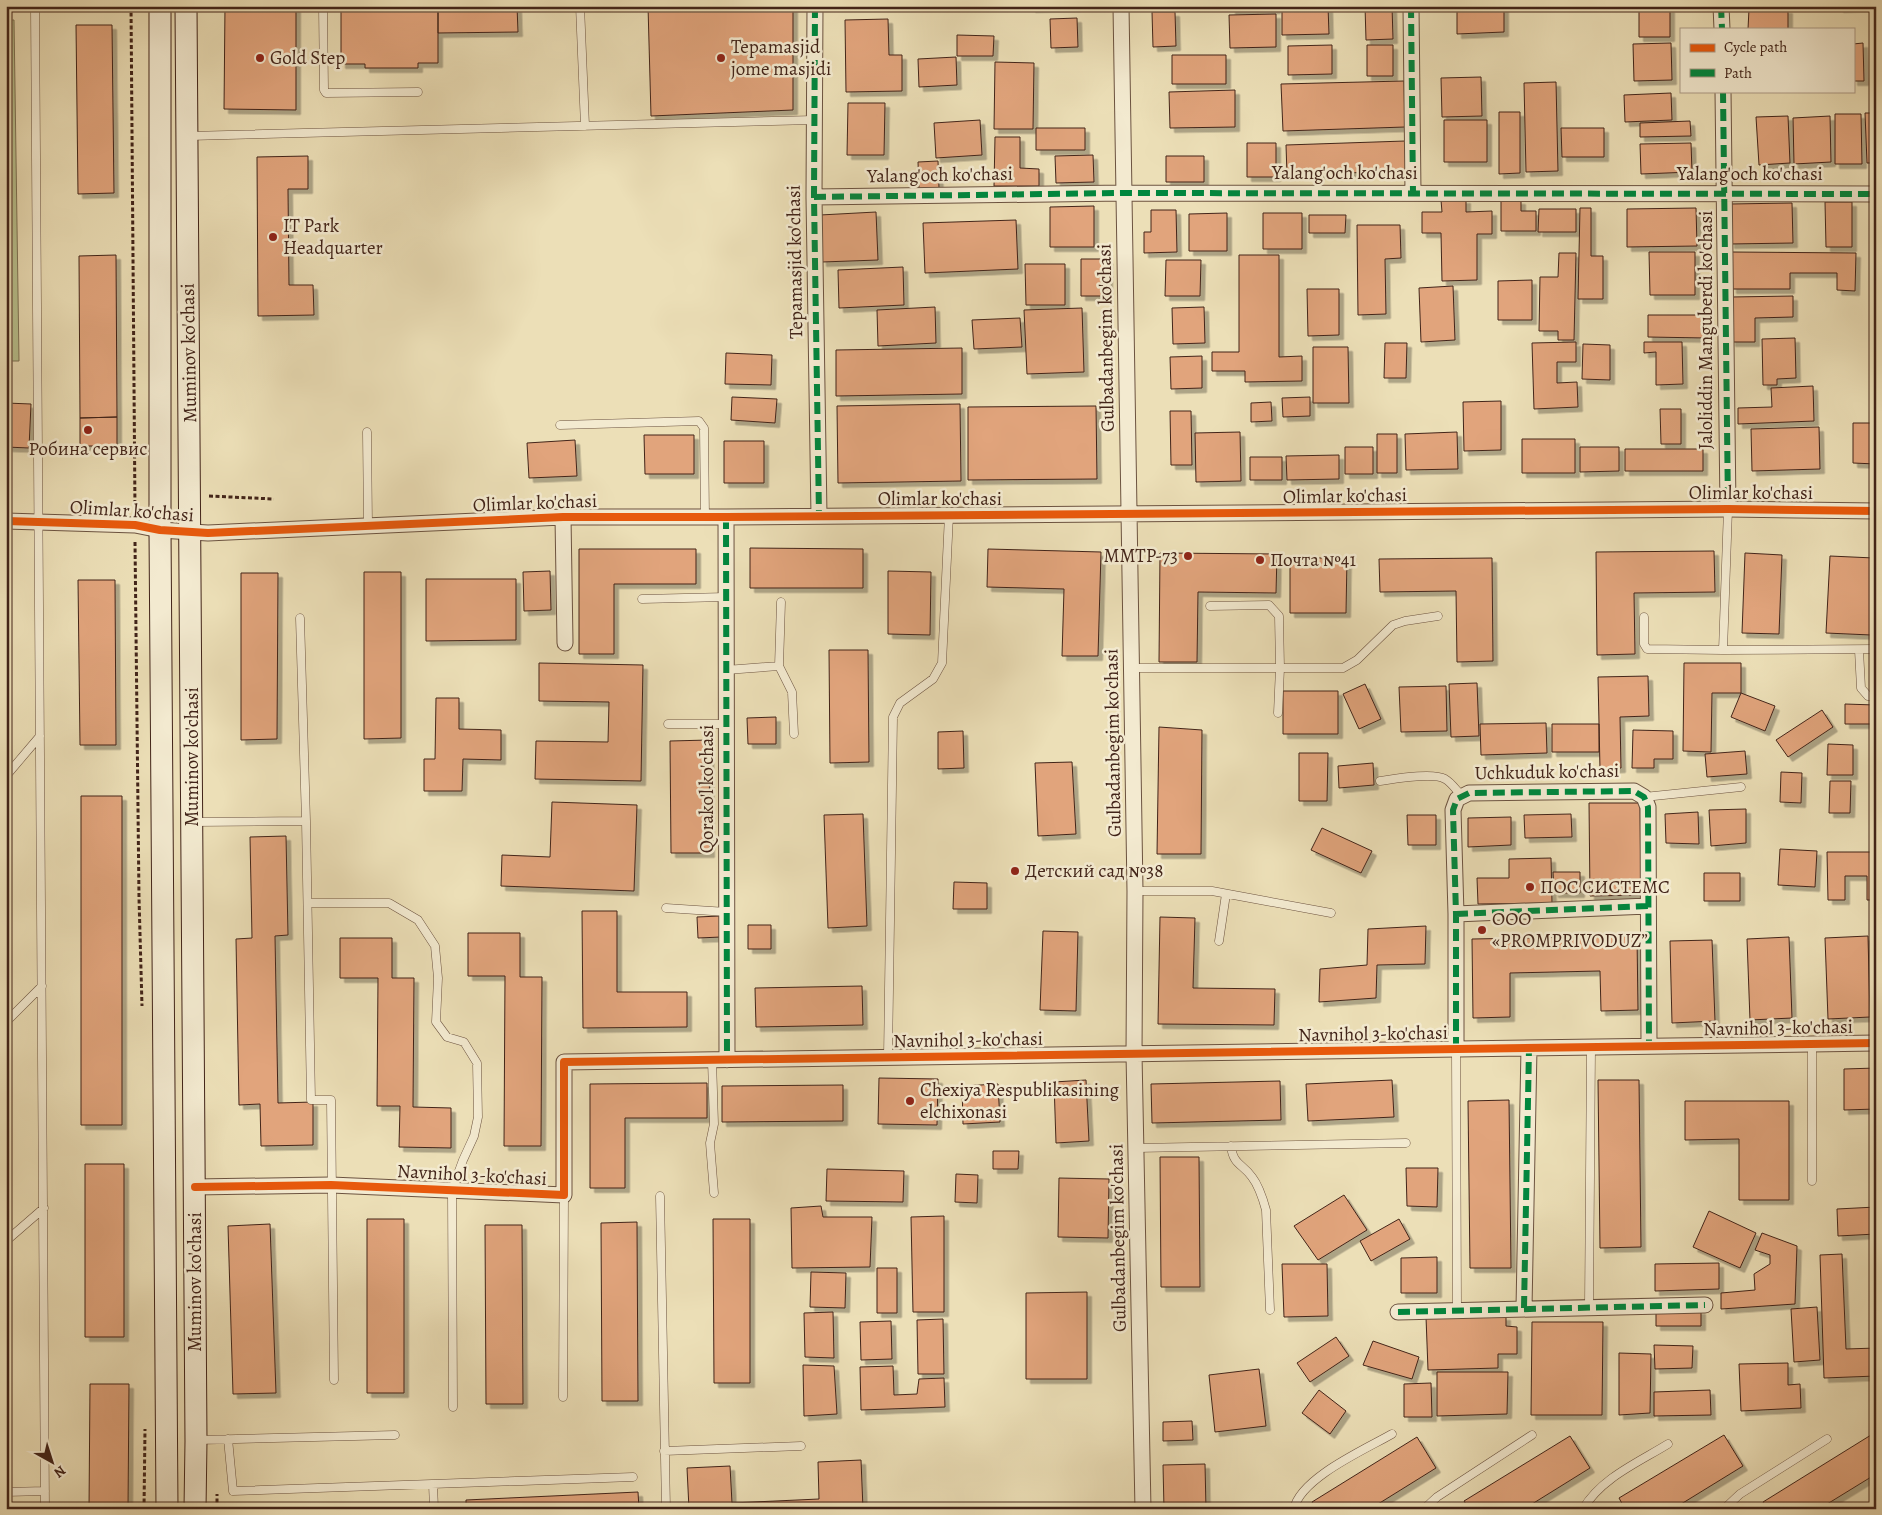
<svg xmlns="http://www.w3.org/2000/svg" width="1882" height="1515" viewBox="0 0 1882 1515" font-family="Alegreya,serif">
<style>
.green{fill:#b8c18e;stroke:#7d7254}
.building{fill:#e1a47c;stroke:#422419;filter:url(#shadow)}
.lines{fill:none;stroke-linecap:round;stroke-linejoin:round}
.service-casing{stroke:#6c5340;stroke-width:9}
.minor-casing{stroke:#6c5340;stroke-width:17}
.secondary-casing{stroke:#422419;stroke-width:23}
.path{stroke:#422419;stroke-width:3;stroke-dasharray:4 2.5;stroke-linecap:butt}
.service{stroke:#f3ead0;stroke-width:8}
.minor{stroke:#f3ead0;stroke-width:15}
.secondary{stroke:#f3ead0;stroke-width:21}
.quiet{stroke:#00873e;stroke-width:6;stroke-dasharray:12 6;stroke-linecap:butt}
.cycleway-casing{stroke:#f3ead0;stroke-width:11}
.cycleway{stroke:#e8590c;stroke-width:8}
.poi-dot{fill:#8f2418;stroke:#f3ead0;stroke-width:2}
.labels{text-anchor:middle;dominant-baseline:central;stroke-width:5;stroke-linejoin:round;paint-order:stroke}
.poi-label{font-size:19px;fill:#422419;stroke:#f3ead0;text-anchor:start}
.street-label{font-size:19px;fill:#422419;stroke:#f3ead0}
</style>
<defs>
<filter id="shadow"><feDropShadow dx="4.5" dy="4.5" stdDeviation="0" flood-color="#0004"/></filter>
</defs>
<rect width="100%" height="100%" fill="#ecdfb7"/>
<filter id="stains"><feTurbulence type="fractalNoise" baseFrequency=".004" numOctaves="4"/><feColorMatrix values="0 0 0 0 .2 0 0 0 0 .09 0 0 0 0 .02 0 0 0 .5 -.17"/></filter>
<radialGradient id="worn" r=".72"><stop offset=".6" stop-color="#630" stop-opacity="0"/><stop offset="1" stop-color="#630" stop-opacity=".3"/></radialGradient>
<path class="green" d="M6,20H14L19,361H6Z"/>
<path class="building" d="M225,6H296V110L224,109Z
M341,6H438V63H418V68H365V64H341Z
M438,6H517L518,32L438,33Z
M648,6H793V110L651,116Z
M1031,6H1076V7L1031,8Z
M1231,6H1276V9L1231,10Z
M1282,6H1328L1329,34L1282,35Z
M1365,6H1392L1393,39L1366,40Z
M1457,6H1504V32L1457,34Z
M1839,6H1876V7L1839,8Z
M1639,8H1670V37H1639Z
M1749,9H1788V29H1748Z
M1152,12H1175L1176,46L1153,47Z
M1276,14V47L1230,48L1229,15Z
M1077,18L1078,47L1051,48L1050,19Z
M888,19L889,55H902V91L846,92L845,20Z
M76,25H112L114,193L78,194Z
M957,35L994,36L993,56H957Z
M1671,43L1672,80L1634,81L1633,44Z
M1863,43L1864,81H1853V44Z
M1332,45V74L1288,75V46Z
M1367,45H1393V76H1367Z
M1172,55H1226V84H1172Z
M956,57L957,85L919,87L918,59Z
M995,62L1034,63L1033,129H994Z
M1481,77L1482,116L1442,117L1441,78Z
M1404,81L1405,127L1283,131L1281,84Z
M1556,82L1558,171L1526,172L1524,83Z
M1235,90V127L1170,128L1169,92Z
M1671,93L1672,120L1625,122L1624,95Z
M848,103H885L884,155H847Z
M1499,112H1520V173L1499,174Z
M1865,113H1876V163H1867Z
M1835,114H1861L1862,164H1835Z
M1788,116L1790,163L1759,165L1756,117Z
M1830,116L1831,162L1794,164L1793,118Z
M980,120L982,155L936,158L934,123Z
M1444,120H1487V162H1444Z
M1690,121L1691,136L1640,137V123Z
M1036,128H1085V150H1036Z
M1561,128H1604V157H1562Z
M995,137H1020V168L1039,169V186H994Z
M1405,141L1406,171L1287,175L1286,145Z
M1247,143H1276V177H1247Z
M1691,143L1692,172L1641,174L1640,144Z
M1093,155L1094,182L1056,183L1055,156Z
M308,156V189H288L289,285H313L314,315L258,316L257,157Z
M1166,156H1204V182H1166Z
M938,161L939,188L919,189L918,162Z
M1466,199V212L1492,211V234H1477V280L1442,281L1441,233H1422V212H1442L1441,200Z
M1501,200H1521V211H1536V231H1501Z
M1825,202H1852V247H1826Z
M1792,203L1793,243L1730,244V204Z
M1094,206V247H1050V207Z
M1580,208H1591V256H1603V299H1578Z
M1696,208L1697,246L1627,247V209Z
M1539,209H1576V232H1538Z
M1151,210H1176L1177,252L1144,253V232H1151Z
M876,212L878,260L822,262L820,215Z
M1227,213V251H1189V214Z
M1263,213H1302V249H1263Z
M1309,215H1346L1345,233H1309Z
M1016,220L1018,269L925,273L923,223Z
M1357,225H1400L1401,258L1385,259L1386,314L1358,315Z
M1649,252H1695V295H1650Z
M1732,252L1856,253L1855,291L1837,290V273H1790V289H1732Z
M1559,253H1576L1574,340H1558V331H1539L1540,277H1558Z
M116,255L117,417L80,418L79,256Z
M1239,255H1279V357L1302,356V381L1245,382V371H1212V352H1239Z
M1081,259H1108V296H1081Z
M1166,260H1201L1200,296H1165Z
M1025,264H1065V305H1026Z
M903,267L904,305L839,308L838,270Z
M1532,280V320H1498V281Z
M1453,286L1455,340L1421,342L1419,288Z
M1307,289H1339V335L1308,336Z
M1793,296V317L1755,318V342H1731V297Z
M935,307L936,343L878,346L877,310Z
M1204,307L1205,343L1173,344L1172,308Z
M1082,308L1084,372L1027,374L1024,310Z
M1648,315H1706V338L1648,337Z
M1020,318L1022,347L974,349L972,320Z
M1795,338L1796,378L1777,379V385H1763L1762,339Z
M1576,342V362H1557V383L1577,382L1578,407L1534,409L1532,343Z
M1644,342H1682L1683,384L1656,385V352L1644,353Z
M1385,343H1407L1406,378H1384Z
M1583,344L1610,345V380L1582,379Z
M1313,347H1348L1349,403H1313Z
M962,348V394L836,396V350Z
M726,353L772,355L771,385L725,384Z
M1202,356V388L1171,389L1170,357Z
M1813,386L1814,421L1738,424V408L1772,407L1771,388Z
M732,397L777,399L775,423L731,420Z
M1310,397V416L1283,417L1282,398Z
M1501,401V450L1464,451L1463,402Z
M1271,402L1272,421L1251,422V403Z
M6,403L31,404L29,448L6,447Z
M960,404L961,481L838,483L837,406Z
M1096,406L1097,479L968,480V407Z
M1660,409H1681V444H1661Z
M1170,411H1191L1192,465H1171Z
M117,417V446H80V418Z
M1853,423H1876V464L1853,463Z
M1819,427L1820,469L1752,471L1751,429Z
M1240,432L1241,481L1196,482L1195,433Z
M1457,432L1458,469L1406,470L1405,434Z
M1377,434H1397V473H1377Z
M644,435H694V474H645Z
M1522,439H1575V473H1522Z
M575,440L577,476L529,478L527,443Z
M724,441H764V483H724Z
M1345,447H1373V474H1345Z
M1580,447H1619V471L1580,472Z
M1625,449H1703V471H1625Z
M1339,455V479L1287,480L1286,456Z
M1250,457H1282V480H1250Z
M750,548L863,549V588H750Z
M579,549H696V584H614V654H579Z
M988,549L1101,552L1098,656H1062L1064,589L987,587Z
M1714,551L1715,592L1634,593L1635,654L1597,655L1596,552Z
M1160,553L1277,554L1276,593L1198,592L1197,662H1159Z
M1745,553L1782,555L1779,634L1742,633Z
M1830,556L1874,558L1871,635L1826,633Z
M1290,558H1347L1346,613H1290Z
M1492,558L1493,661L1457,662L1456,591L1380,592L1379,559Z
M550,571L551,610L524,611L523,572Z
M888,571L931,572L930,635L888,634Z
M364,572H401V738L364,739Z
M241,573H278L277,739L241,740Z
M426,579H516V640L426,641Z
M78,580H115L116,745H80Z
M829,650H868L869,762L830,763Z
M539,663L643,665L641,781L535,779L536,741L608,742L609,702L539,701Z
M1684,663H1741V693H1712L1711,752L1683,751Z
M1648,676L1649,716L1620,717L1621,768L1600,769L1598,677Z
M1477,683L1479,736L1451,737L1449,684Z
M1365,684L1381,719L1359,729L1343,694Z
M1446,686L1447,731L1401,732L1399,687Z
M1283,691H1338V734H1283Z
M1741,693L1775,706L1765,731L1731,717Z
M436,698H459V729L501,730V760L463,759L462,791H424V759H435Z
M1845,704L1875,705L1874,724H1845Z
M1822,710L1833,727L1788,757L1776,740Z
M776,717V744H748L747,718Z
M1546,723L1547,753L1481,755L1480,724Z
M1552,724H1599V752H1552Z
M1159,727L1202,730L1201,854H1157Z
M1633,730L1673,731V759H1654V768H1632Z
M963,731L964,768L938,769V732Z
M709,740L710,853H671L670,741Z
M1828,744L1853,745V775H1827Z
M1745,751L1747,774L1707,777L1705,754Z
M1299,753H1328L1327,801H1299Z
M1072,762L1076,834L1038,836L1035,763Z
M1373,763L1374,785L1339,788L1338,766Z
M1781,772L1802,773L1801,803L1780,802Z
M1830,781H1851L1850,813H1829Z
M81,796H122V1125H81Z
M552,802L637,805L634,891L501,886L502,855L550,857Z
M1589,803H1640L1641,895L1590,896Z
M1746,809V843L1711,846L1709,810Z
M1698,812L1699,844L1666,843L1665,814Z
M863,814L867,926L828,928L824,815Z
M1571,814L1572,837L1525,838L1524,815Z
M1407,815H1436V845H1408Z
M1511,817V845L1468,847V818Z
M1322,828L1372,851L1361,873L1311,850Z
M286,836L288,935L275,936L278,1103L313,1102V1145L261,1146L260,1104L239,1105L236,939L252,938L250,837Z
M1780,849L1817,851L1815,887L1778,885Z
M1827,852H1876V900H1867V876H1845V900H1828Z
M1551,858L1552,903L1478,904L1477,878H1509V859Z
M1553,872H1580V893H1554Z
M1704,873H1740V901H1704Z
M954,882L987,883V909H953Z
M582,911H617V992H687V1027L583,1028Z
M720,916L721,937L698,938L697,917Z
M1160,917L1195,918L1193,988L1275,989L1274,1025L1158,1024Z
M748,925H771V949H748Z
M1426,926L1425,964L1377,965L1376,998L1319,1002L1320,969L1367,965L1368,929Z
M1043,931L1078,932L1076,1011L1040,1010Z
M468,933H520V977H542L541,1146H504L505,976H468Z
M1637,936L1638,1010L1601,1011L1600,971L1510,973V1017L1473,1018L1472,939Z
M1868,936L1870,1017L1828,1019L1825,938Z
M1789,937L1792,1018L1750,1020L1747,939Z
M340,938H392V978H414L413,1107L451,1108V1148L399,1147L400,1106H377L378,978H340Z
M1712,940L1715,1021L1672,1023L1670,941Z
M862,986L863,1025L756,1027L755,988Z
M1876,1068V1109L1844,1110V1069Z
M879,1078L938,1079L937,1125L878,1124Z
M1086,1080L1089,1141L1056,1143L1054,1082Z
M1392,1080L1394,1117L1308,1121L1306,1084Z
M1598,1080H1639L1641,1247L1600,1248Z
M1280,1081L1281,1120L1152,1123L1151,1084Z
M707,1083V1118H625V1188H590V1084Z
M998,1084L1000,1122L963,1124L962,1086Z
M843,1085V1121L722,1122V1086Z
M1509,1100L1511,1268H1470L1468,1101Z
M1685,1101H1789V1200H1739V1139L1685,1140Z
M993,1151H1019L1018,1169H993Z
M1160,1157H1199L1200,1287H1161Z
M85,1164H124V1337H85Z
M1406,1168H1438L1437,1207L1407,1206Z
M827,1169L904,1171L903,1202L826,1201Z
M956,1174L978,1175L977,1203L955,1202Z
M1059,1178L1109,1179L1108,1238L1058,1237Z
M1344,1195L1367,1230L1318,1260L1294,1226Z
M821,1206L823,1217H872L870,1267L792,1268L791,1208Z
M1876,1207V1234L1838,1236L1837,1209Z
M1709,1211L1756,1233L1740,1268L1693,1247Z
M944,1216V1312H913L911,1217Z
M367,1219H404V1393H367Z
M713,1219H750V1383H714Z
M1399,1219L1410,1239L1371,1261L1360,1241Z
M637,1222L638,1401H602L601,1223Z
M270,1224L276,1393L233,1394L228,1226Z
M485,1225H522L523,1404H486Z
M1762,1233L1797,1246L1795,1304L1721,1309V1293L1755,1290L1754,1274L1770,1264V1255L1755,1250Z
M1842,1254L1846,1349L1876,1348V1376L1824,1378L1820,1255Z
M1437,1257V1293H1401V1258Z
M1719,1263V1289L1655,1291V1264Z
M1282,1264H1327L1328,1316L1284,1317Z
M877,1268H897V1313H877Z
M811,1272L846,1273L845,1308L810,1307Z
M1087,1292V1379H1026V1293Z
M1817,1307L1820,1360L1794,1362L1791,1309Z
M1656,1310H1701V1326H1656Z
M833,1312L834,1358L805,1357L804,1313Z
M1506,1316V1326L1517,1327V1354H1498V1368L1428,1370L1426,1317Z
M943,1319L944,1374H918L917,1320Z
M891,1321L892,1359L861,1360L860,1322Z
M1532,1322H1603L1602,1415H1531Z
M1336,1337L1349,1356L1310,1382L1297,1363Z
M1373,1341L1419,1357L1412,1379L1363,1365Z
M1654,1345L1693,1346L1692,1368L1655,1369Z
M1619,1353L1651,1354L1650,1413L1619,1415Z
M1788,1363V1385L1800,1384L1801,1408L1741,1411L1739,1364Z
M803,1365L834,1366L837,1414L804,1416Z
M893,1366L894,1395L917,1394L919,1379L944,1378L945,1407L861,1410L860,1367Z
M1259,1369L1266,1426L1215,1432L1209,1375Z
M1437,1372H1508L1507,1414L1437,1416Z
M1431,1383L1432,1417H1404V1384Z
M90,1384H129L128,1509H89Z
M1319,1390L1346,1411L1330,1434L1302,1413Z
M1710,1390L1711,1415L1654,1416V1392Z
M1192,1421L1193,1440L1163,1441V1422Z
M1724,1435L1743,1466L1673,1509H1625L1619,1498Z
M1871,1435L1876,1442V1474L1819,1509H1767L1763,1502Z
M1570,1436L1590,1468L1524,1509H1469L1464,1501Z
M1417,1437L1436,1468L1370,1509H1316L1312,1502Z
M861,1460L863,1509H689L687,1468L730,1466L732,1503L819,1499L818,1462Z
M1205,1464L1206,1509H1164L1163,1465Z
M638,1492L639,1509H466V1500Z
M417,1504V1509H244V1505Z"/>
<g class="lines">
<defs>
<path id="service" d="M35,6L45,1509
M323,6L324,90L326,93L418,92
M580,6L585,126
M189,136L814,120
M560,425L699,421L704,428L705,518
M367,432L368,526
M1728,509L1723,650L1876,649
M642,599L726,597
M1210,606L1269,605L1279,616L1280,668L1278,713
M1644,617V644L1647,649L1723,650
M300,618L306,821
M1859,650L1861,688L1868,696H1876
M779,666L792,692L794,734
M1132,668H1343L1357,660L1393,625L1405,621L1438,616
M726,670L779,666L781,602
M668,724H726
M6,776L40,736
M1380,781C1394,779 1433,772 1445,779C1451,782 1457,791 1462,796
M1644,797L1741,787
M193,822L306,821L311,1100H331L334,1380
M1135,891H1212L1331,913
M308,903H389L418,920L435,946L438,978L436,1022L447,1037L464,1042L477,1063L478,1117L474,1136L463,1160L452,1190L453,1407
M666,908L727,912
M1219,941L1226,894
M6,1022L42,986
M1812,1044V1181
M1456,1049L1457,1310
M888,1057L893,717L900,703L933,679L942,663L949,515
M712,1060L714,1124L710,1143L714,1193
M1231,1146C1233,1165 1243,1164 1252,1177C1259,1186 1263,1199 1266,1210L1270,1310
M1136,1148L1406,1143
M660,1196L666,1509
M6,1241L44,1208
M1589,1307L1591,1047
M563,1397L564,1195
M228,1439L233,1491L633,1477
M198,1440L395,1435
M664,1451L801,1446
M433,1484L434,1509
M6,1492L45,1491
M1294,1509C1300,1478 1366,1449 1392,1434
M1424,1509L1437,1497L1532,1435
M1583,1509C1601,1478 1639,1462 1668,1444
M1724,1509L1740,1494L1827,1439"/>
<path id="minor" d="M815,6L814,197L819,516
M1121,6L1135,891L1134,1054L1143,1509
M1411,6L1413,193
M1721,6L1722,29
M1723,91L1728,509
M814,197L1123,193L1876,194
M563,517L565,643
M726,517L727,1060
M6,521L135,525L160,530L208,533L563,517H726L1728,509L1876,511
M1456,914L1648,906
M1456,1049V914L1453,810L1457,799L1469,793L1634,791L1644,797L1648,807L1649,1046
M195,1187L331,1185L564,1195V1062L1876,1043
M1524,1308L1529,1048
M1398,1312L1705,1305"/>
<path id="secondary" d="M160,6V530L167,1509
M186,6L196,1441L195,1509"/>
</defs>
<use href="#service" class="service-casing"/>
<use href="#minor" class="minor-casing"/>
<use href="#secondary" class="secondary-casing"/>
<path class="path" d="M131,6L135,511
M209,496L274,499
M135,542L139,898L142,1006
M144,1509L145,1429
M217,1509V1494"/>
<use href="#service" class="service"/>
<use href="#minor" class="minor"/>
<use href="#secondary" class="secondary"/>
<path class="quiet" d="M815,6L814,197L819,516
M1411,6L1413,193
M1721,6L1722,29
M1723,91L1728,509
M814,197L1123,193L1876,194
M726,517L727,1060
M1456,914L1648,906
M1456,1049V914L1453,810L1457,799L1469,793L1634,791L1644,797L1648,807L1649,1046
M1524,1308L1529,1048
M1398,1312L1705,1305"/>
<defs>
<path id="cycleway" d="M6,521L135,525L160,530L208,533L563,517H726L1728,509L1876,511
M195,1187L331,1185L564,1195V1062L1876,1043"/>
</defs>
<use href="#cycleway" class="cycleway-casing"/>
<use href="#cycleway" class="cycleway"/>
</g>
<g class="poi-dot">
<circle cx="260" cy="58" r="5"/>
<circle cx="721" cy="58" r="5"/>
<circle cx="273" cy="237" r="5"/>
<circle cx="88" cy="430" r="5"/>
<circle cx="1188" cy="556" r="5"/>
<circle cx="1260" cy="560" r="5"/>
<circle cx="1015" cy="871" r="5"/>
<circle cx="1530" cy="887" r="5"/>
<circle cx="1482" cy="930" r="5"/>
<circle cx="910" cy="1101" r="5"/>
</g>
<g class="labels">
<g class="poi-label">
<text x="731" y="47">Tepamasjid<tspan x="731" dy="22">jome masjidi</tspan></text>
<text x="270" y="58">Gold Step</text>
<text x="283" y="226">IT Park<tspan x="283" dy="22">Headquarter</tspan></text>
<text x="88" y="449" text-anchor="middle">Робина сервис</text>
<text x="1178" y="556" text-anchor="end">MMTP-73</text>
<text x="1270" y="560">Почта №41</text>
<text x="1025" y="871">Детский сад №38</text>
<text x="1540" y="887">ПОС СИСТЕМС</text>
<text x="1492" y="919">ООО<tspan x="1492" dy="22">«PROMPRIVODUZ”</tspan></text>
<text x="920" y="1090">Chexiya Respublikasining<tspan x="920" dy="22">elchixonasi</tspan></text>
</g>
<g class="street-label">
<text x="1345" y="173">Yalang'och ko'chasi</text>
<text x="1750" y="174">Yalang'och ko'chasi</text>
<text transform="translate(940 175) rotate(-1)">Yalang'och ko'chasi</text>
<text transform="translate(795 262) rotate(-91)">Tepamasjid ko'chasi</text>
<text transform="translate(1706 330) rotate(-90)">Jaloliddin Manguberdi ko'chasi</text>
<text transform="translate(1106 338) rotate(-91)">Gulbadanbegim ko'chasi</text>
<text transform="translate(189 353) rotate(-91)">Muminov ko'chasi</text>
<text x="1751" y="493">Olimlar ko'chasi</text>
<text transform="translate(1345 496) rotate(-1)">Olimlar ko'chasi</text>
<text x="940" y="499">Olimlar ko'chasi</text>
<text transform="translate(535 503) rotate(-2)">Olimlar ko'chasi</text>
<text transform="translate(132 511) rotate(4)">Olimlar ko'chasi</text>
<text transform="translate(1113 743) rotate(-91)">Gulbadanbegim ko'chasi</text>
<text transform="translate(192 757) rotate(-90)">Muminov ko'chasi</text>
<text transform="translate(1547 772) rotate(-1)">Uchkuduk ko'chasi</text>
<text transform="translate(707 789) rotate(-90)">Qorako'l ko'chasi</text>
<text transform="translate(1778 1028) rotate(-1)">Navnihol 3-ko'chasi</text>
<text transform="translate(1373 1034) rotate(-1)">Navnihol 3-ko'chasi</text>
<text transform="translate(968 1040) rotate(-1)">Navnihol 3-ko'chasi</text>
<text transform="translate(472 1175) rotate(3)">Navnihol 3-ko'chasi</text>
<text transform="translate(1118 1238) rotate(-91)">Gulbadanbegim ko'chasi</text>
<text transform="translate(195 1282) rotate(-90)">Muminov ko'chasi</text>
</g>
</g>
<rect width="1882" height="1515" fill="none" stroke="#ecdfb7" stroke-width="25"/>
<rect x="8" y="8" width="1867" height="1500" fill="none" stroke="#422419" stroke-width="2.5"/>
<rect x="12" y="12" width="1857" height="1490" fill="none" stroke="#422419"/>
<rect x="1680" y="28" width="175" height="65" fill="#f3ead0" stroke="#ac9b87"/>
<rect x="1690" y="44" width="25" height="8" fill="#e8590c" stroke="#ac9b87"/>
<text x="1724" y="52" font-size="15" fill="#422419">Cycle path</text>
<rect x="1690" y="69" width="25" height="8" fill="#00873e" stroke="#ac9b87"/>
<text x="1724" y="78" font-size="15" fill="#422419">Path</text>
<g transform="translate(52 1462) rotate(141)" stroke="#f3ead0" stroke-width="4" paint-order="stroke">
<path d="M0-4L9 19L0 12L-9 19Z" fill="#422419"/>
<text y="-8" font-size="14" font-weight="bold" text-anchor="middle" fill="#422419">N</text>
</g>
<rect width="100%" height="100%" filter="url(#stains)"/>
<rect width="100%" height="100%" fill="url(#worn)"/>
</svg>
